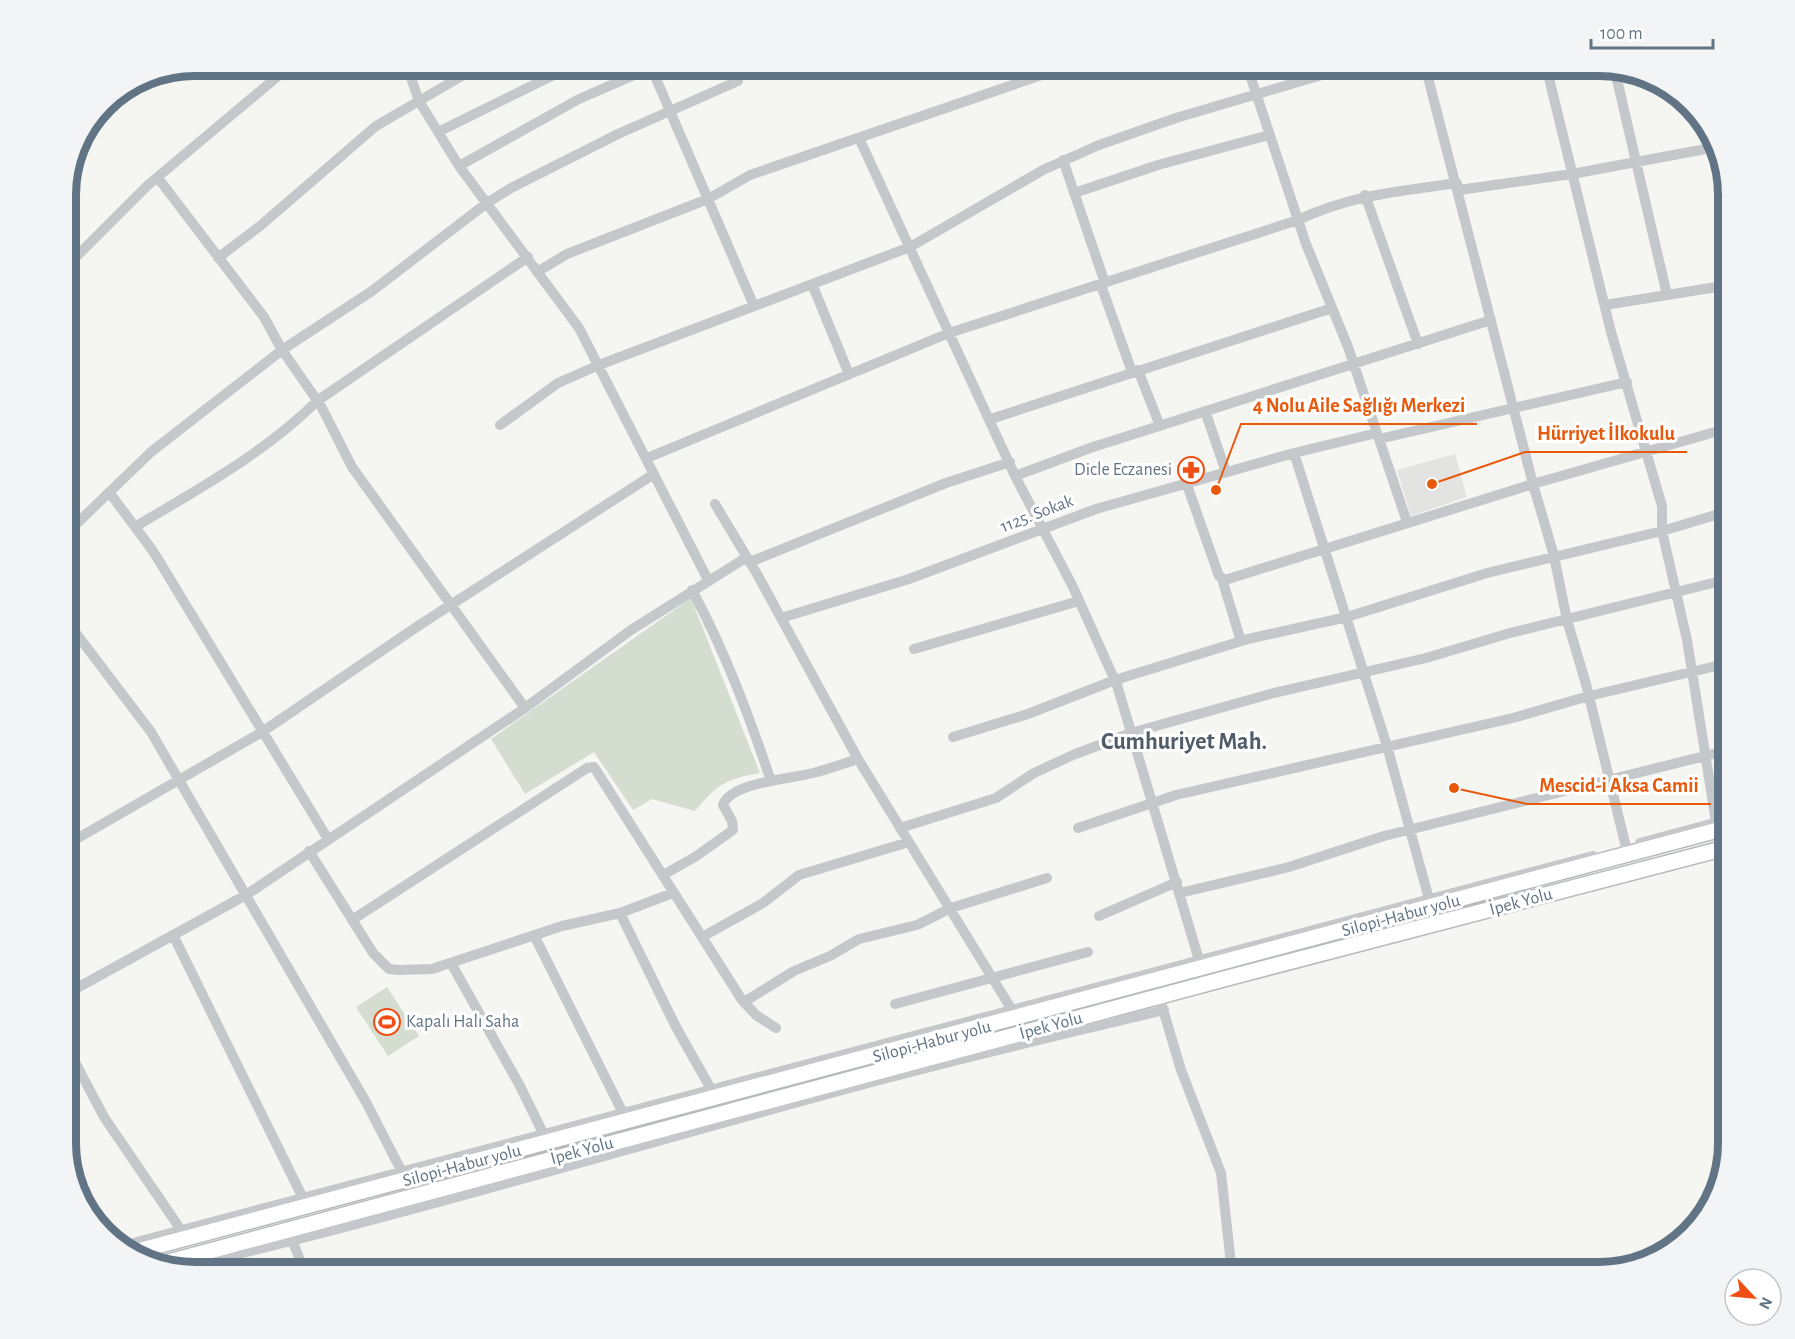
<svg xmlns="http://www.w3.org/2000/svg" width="1795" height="1339" viewBox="0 0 1795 1339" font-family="'Alegreya Sans',sans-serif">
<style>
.built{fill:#e3e4e2}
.green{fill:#d5ddd1}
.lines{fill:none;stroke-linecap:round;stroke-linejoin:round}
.highway-casing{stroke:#b8bbbe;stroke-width:18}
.minor{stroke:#c4c8cb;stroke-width:10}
.highway{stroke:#fff;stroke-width:15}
.labels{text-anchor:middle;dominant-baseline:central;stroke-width:6;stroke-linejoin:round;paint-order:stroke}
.poi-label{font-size:18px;fill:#617485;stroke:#fff;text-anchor:end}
.street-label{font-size:18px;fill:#617485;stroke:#fff}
.district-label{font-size:24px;font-weight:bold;fill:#505d69;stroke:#fff}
.rim{fill:none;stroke:#617485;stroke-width:8}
.leader{fill:none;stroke:#e8590c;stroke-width:2}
.callout-dot{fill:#e8590c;stroke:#fff;stroke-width:2}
.callout-label{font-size:20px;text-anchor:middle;font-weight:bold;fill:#e8590c;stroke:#fff;stroke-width:6;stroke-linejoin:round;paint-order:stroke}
</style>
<rect width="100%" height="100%" fill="#f5f5f1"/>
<path class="built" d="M1455,454L1467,497L1411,516L1397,470Z"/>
<path class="green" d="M691,598L760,773C725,779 718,784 695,811L652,799L633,810L594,752L525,794L491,739Z
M387,987L419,1036L388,1056L356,1007Z"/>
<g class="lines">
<defs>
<path id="highway" d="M134,1252L1729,827
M165,1263L1235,976L1729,847"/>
</defs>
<use href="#highway" class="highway-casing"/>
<path class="minor" d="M407,66L419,101L459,166L579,328L708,580
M1247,66L1306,244L1348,347L1407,522
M1425,66L1533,484L1554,556L1567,620L1586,684L1626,847
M1546,66L1611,332L1662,506V531L1687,640L1717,828
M651,67L754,306
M1615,71L1667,295
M1706,126L1729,218
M438,132L572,66
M859,138L1015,476L1073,587L1117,685L1199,960
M1063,160L1105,283
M459,166L579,99L655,66
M158,178L264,317L282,350L321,406L352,467L525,708
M1459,190L1572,174L1711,148
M1074,193L1158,165L1269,135
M1365,195L1418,344
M218,258L260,226L376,126L479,66
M66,267L148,185L290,66
M537,272L567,254L708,199L750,175L1068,66
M812,284L849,374
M1101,285L1132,372
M1605,305L1729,285
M1138,370L1160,426
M1205,411L1226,472
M991,419L1332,308
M500,425L558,383L599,365L910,247L1043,170L1099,145L1176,118L1352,66
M1379,439L1627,382
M1294,453L1387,746L1429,899
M647,458L949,333L1298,220C1354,194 1397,192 1457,183
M1015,476L1090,448L1491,320
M1187,485L1219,576L1225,580L1533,484L1729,428
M109,492L153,551L328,839
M715,504L757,574L858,759L1012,1010
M135,527C198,489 265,453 317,401L528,257
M66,534L151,452L282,350L372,291L487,203L511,188L618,134L738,81
M750,562L946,483L1010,462
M1222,579L1241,641
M692,590C725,651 749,716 771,781
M781,618L909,579L1096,509L1294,453L1377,433
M66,620L151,732L366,1102L402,1172
M914,649L1079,601
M953,737L1028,714L1115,680L1248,639L1347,617L1487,573L1662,531L1729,511
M900,828L996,798L1034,773L1073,755L1131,733L1270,694L1426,658L1510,633L1729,579
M1078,828L1176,795L1513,718L1589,696L1729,663
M1640,843L1729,819
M66,845L262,732L421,624L654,474
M309,851L373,953L389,969L399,970L432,969L562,926L620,913L673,893
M663,875L695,857L733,830L732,821L723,805C731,782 791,779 813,773C828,769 843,764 858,759
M1180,893L1289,867L1384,836L1729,750
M620,913L676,1027L711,1089
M1099,916L1177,882
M352,920L587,768L594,767L742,1000L756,1015L776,1028
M173,935L303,1198
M534,935L623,1113
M702,937L763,903L799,875L909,842
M451,963L520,1086L544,1135
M66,994L246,895L525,708L631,630L747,557
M744,1002L794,971L830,956L859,939L917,925L951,908L1047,878
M895,1004L1088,952
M1162,1006L1181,1070L1221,1173L1232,1273
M66,1045L104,1117L181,1230
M293,1242L305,1273
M118,1247L1593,856
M180,1268C419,1212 653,1140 891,1077C981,1053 1073,1032 1164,1010"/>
<use href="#highway" class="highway"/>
</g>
<defs>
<symbol id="pharmacy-ring" viewBox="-11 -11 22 22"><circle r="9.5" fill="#fff" stroke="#f14e15" stroke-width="1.5"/><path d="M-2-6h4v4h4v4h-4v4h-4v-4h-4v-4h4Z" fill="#f14e15"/></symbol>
<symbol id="stadium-ring" viewBox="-11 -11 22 22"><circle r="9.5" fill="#fff" stroke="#f14e15" stroke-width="1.5"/><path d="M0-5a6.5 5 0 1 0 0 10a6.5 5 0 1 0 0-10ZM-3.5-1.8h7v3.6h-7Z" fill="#f14e15"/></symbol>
</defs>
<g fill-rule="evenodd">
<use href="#pharmacy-ring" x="1176" y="455" width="30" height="30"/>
<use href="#stadium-ring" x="372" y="1007" width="30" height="30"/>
</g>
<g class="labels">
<g class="poi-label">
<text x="1172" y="470">Dicle Eczanesi</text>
<text x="406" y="1022" text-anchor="start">Kapalı Halı Saha</text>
</g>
<g class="street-label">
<text transform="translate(1037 514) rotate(-21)">1125. Sokak</text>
<text transform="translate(1521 902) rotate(-15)">İpek Yolu</text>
<text transform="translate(1401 916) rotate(-15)">Silopi-Habur yolu</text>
<text transform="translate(1051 1026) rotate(-15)">İpek Yolu</text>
<text transform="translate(932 1042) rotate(-15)">Silopi-Habur yolu</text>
<text transform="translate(582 1151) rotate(-15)">İpek Yolu</text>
<text transform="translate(462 1166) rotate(-15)">Silopi-Habur yolu</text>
</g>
<g class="district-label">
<text x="1184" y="742">Cumhuriyet Mah.</text>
</g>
</g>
<path d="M0 0H1795V1339H0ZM195 76H1599A119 119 0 0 1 1718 195V1143A119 119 0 0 1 1599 1262H195A119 119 0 0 1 76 1143V195A119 119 0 0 1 195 76Z" fill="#f2f4f5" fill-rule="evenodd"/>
<path class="rim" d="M195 76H1599A119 119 0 0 1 1718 195V1143A119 119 0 0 1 1599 1262H195A119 119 0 0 1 76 1143V195A119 119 0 0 1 195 76Z"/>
<path class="leader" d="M1216 490L1241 424H1477M1432 484L1525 452H1687M1454 788L1527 804H1711"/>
<g class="callout-dot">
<circle cx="1216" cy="490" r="6"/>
<circle cx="1432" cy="484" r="6"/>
<circle cx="1454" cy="788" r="6"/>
</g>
<g class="callout-label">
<text x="1359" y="412">4 Nolu Aile Sağlığı Merkezi</text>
<text x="1606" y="440">Hürriyet İlkokulu</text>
<text x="1619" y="792">Mescid-i Aksa Camii</text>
</g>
<g transform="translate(1753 1297) rotate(116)"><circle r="28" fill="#ffffff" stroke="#c0c7ce" stroke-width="1.5"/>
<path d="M0-4.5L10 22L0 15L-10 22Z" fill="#f14e15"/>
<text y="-9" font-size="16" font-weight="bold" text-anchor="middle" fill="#617485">N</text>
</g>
<path d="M1591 39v9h122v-9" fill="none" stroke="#617485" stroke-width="3"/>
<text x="1600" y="39" font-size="18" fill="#617485" stroke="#ffffff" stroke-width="4.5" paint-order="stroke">100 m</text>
</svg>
